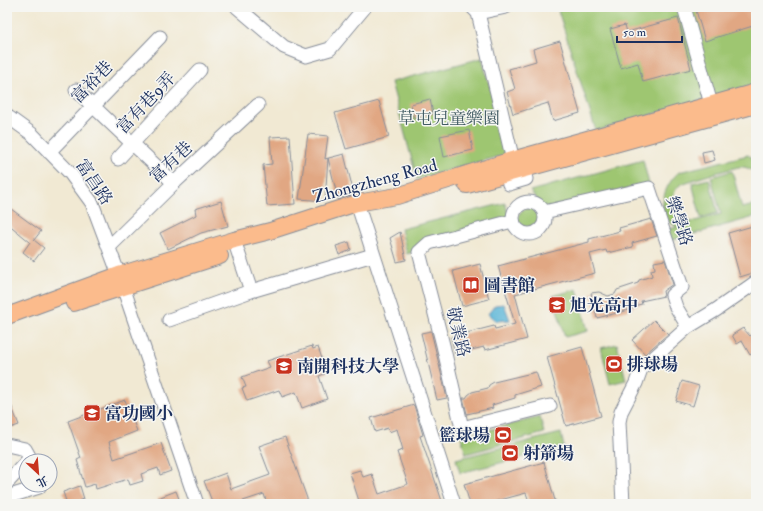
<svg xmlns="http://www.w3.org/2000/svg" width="763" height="511" viewBox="0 0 763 511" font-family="'IM FELL Double Pica','Noto Serif TC',serif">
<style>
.green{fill:#9ec671;stroke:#5c7a68}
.water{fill:#5ab5d7;stroke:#3a729a}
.building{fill:#e1a783}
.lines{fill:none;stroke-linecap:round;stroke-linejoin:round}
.minor-casing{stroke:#868c98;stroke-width:15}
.major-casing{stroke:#868c98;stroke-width:18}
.minor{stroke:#fff;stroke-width:13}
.major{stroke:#fbbb8c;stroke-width:16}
.labels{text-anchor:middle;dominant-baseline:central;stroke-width:3;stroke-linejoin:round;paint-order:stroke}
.street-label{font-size:17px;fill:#1b2f5e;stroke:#f6f6f2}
.park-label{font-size:17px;fill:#425c64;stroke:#f6f6f2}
.poi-label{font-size:17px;font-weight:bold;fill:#1b2f5e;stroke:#f6f6f2;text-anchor:start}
</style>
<rect width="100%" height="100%" fill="#f6f6f2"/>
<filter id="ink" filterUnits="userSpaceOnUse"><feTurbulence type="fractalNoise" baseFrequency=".025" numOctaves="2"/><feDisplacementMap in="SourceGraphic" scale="8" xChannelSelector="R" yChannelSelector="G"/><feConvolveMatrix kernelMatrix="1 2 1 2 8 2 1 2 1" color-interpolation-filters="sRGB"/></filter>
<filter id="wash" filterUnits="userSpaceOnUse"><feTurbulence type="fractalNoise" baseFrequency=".012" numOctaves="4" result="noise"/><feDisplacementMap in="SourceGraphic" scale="16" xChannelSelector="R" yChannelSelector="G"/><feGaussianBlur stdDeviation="0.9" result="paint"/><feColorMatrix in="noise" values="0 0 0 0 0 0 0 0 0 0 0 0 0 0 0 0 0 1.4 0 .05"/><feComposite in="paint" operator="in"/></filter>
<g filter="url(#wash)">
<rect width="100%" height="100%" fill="#f1e9d3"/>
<path class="green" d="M557,7H756V84L596,131Z
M482,58L508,154L417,179L391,82Z
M748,155L756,161V174C752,170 746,166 739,167C733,168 683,182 680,185C666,197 676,217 691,222L721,214L711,177L732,171L742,208L750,206L756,201V215L751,218L669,241L666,230L677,227C675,225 671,224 669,222C656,206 666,183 679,172Z
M643,160L649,184L545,209L530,191Z
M709,179L718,213L701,218L692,183Z
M505,203L510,219L407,254L401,229Z
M518 219a11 11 0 1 1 22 0a11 11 0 1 1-22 0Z
M577,289L588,331L565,337L553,296Z
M617,344L626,380L610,384L601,348Z
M540,417L544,433L466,454L461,437Z
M561,433L564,447L460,473L456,459Z"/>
<path class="water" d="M504,304L510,320L496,321L488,314L495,305Z"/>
<g id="blocks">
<path class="building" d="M695,7H751L756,25L705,41Z
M678,18L691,69L643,82L638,63L621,68L610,29L625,25L627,32Z
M560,41L580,113L553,121L548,103L513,114L507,92L515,89L509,69L536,61L533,49Z
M430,99L433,114L414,119L411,104Z
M379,101L389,137L346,149L335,113Z
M469,130L473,150L444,157L440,136Z
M308,134L328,136L325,159L344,154L354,194L338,199L328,158L325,201L299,199Z
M290,136L295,204L267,206L263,165L272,164L270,137Z
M712,150L715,160L704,163L702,152Z
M221,201L228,226L201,233L168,249L160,233L196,215L195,209Z
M7,206L41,231L34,240L44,248L34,261L23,252L30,242L7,223Z
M651,219L657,236L632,243L633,247L607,253L606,250L590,254L595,273L515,294L527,339L485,350L484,347L455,354L451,337L494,326L495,329L515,324L498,266L589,242V239L620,231L619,228Z
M756,225V272L740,277L728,233Z
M400,232L406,260L397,262L390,238Z
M349,242L351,250L339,255L336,246Z
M665,260L673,284L663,291L664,296L641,301L642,304L633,306V309L597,318L591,293L599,292L608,296L615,294L617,290L638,283L639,280L652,276L651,270L655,269L654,262Z
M480,264L489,299L462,306L453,271Z
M654,320L668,334L645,354L632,340Z
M743,328L750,336L756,332V351L750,355L742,341L737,344L732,335Z
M431,331L447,398L437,400L421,333Z
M312,346L313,349L318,347L327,373L319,376L327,399L302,408L296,392L282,397L279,390L247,401L242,388L246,387L242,377L270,367L267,361Z
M582,347L601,416L566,426L547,357Z
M536,372L541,387L515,395V398L492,405L493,408L467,414L463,398H466L468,395L472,392L488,388L489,385L494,382Z
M682,381L699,386L693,406L676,401Z
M7,395L19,425L7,429Z
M125,400L137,431L109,442L114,459L161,443L171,471L160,475L158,468L141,474L143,481L130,485L128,479L96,489L95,484L85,487L77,460L81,458L68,421Z
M414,405L423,435L420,436L443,504H360L350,473L360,470L363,477L372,474L379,494L408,484L397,452L403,450L397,429L389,432L388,428L375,432L371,418Z
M285,437L309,504H267L264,494L234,504H213L204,481L226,473L231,489L270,475L259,446Z
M544,462L556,504H530L526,493L486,504H470L464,484Z
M80,486L84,499L79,501L80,504H67L63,492Z
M176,491L181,504H160L158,498Z"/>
</g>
</g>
<g filter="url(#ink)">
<use href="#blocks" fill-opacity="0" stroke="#868c98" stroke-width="1"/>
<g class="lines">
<defs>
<path id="minor" d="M237,7L284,47L306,56L330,49L365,7
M684,7L711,104
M473,8L478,13L506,7
M478,13L515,169
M76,90L174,183
M7,116L32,134L70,173L92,203L119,275L197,504
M49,152L160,37
M118,159L200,70
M506,174L509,184L526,179L524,169
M513 218a16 16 0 1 1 32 0a16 16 0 1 1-32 0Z
M357,203L454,504
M544,212L649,188L682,287L672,295L676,307L688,327
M512,221L429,243L419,252L443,345L462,428L550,406
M234,240L251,291
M109,247L174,183L258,105
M169,320L251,291L373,255
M7,445L25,449L30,458L27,461
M7,483L26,462
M7,497L39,487
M623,504L619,422L621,412L636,383L641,369L688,327L716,310L756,282"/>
<path id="major" d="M467,185L756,105
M74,303L220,256
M7,316L119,275L234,240L270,231L357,203L397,196L512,160L756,92"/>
</defs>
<use href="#minor" class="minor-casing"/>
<use href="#major" class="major-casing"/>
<use href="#minor" class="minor"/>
<use href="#major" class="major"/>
</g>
</g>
<defs>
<symbol id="library-square" viewBox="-11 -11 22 22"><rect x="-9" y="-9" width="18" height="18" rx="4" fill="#c8321e" stroke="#f6f6f2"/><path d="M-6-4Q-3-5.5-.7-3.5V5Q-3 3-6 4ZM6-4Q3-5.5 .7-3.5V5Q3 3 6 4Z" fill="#fff"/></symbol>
<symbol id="school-square" viewBox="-11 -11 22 22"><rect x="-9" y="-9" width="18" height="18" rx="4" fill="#c8321e" stroke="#f6f6f2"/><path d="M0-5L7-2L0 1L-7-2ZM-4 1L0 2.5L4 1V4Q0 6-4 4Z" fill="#fff"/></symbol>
<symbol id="stadium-square" viewBox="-11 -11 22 22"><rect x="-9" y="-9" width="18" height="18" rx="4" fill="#c8321e" stroke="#f6f6f2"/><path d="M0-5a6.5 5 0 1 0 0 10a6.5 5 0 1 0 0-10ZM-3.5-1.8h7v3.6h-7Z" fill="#fff"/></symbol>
<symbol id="university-square" viewBox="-11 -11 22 22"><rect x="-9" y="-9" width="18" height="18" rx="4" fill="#c8321e" stroke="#f6f6f2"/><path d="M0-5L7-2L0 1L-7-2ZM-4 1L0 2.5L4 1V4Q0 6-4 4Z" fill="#fff"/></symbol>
</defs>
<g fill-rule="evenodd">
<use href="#library-square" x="461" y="275" width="20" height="20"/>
<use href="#school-square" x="547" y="295" width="20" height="20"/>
<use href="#stadium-square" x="604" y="354" width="20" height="20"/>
<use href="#university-square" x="274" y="356" width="20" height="20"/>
<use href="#school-square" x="82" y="403" width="20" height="20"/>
<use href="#stadium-square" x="493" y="425" width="20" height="20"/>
<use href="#stadium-square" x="500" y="443" width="20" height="20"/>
</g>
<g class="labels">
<g class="street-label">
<text transform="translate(92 82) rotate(-46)">富裕巷</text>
<text transform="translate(146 103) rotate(-47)">富有巷9弄</text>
<text transform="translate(171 162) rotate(-43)">富有巷</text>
<text transform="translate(375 181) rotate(-15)">Zhongzheng Road</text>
<text transform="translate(94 182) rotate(56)">富昌路</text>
<text transform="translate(679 221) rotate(72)">樂學路</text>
<text transform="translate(458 332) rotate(76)">敬業路</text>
</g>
<g class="park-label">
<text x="449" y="118">草屯兒童樂園</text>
</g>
<g class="poi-label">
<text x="484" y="285">圖書館</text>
<text x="570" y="305">旭光高中</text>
<text x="627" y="364">排球場</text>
<text x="297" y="366">南開科技大學</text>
<text x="105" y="413">富功國小</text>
<text x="490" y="435" text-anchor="end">籃球場</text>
<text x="523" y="453">射箭場</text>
</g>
</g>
<rect width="763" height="511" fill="none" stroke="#f6f6f2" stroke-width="24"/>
<g transform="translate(38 473) rotate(154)"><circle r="19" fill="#f6f6f2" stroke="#9ea6b7"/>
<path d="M0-3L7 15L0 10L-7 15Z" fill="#c8321e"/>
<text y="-6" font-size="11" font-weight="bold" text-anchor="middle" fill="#1b2f5e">北</text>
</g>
<path d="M617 36v6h65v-6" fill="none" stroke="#1b2f5e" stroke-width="2"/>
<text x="623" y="36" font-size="12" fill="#1b2f5e" stroke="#f6f6f2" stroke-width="3" paint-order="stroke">50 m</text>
</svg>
